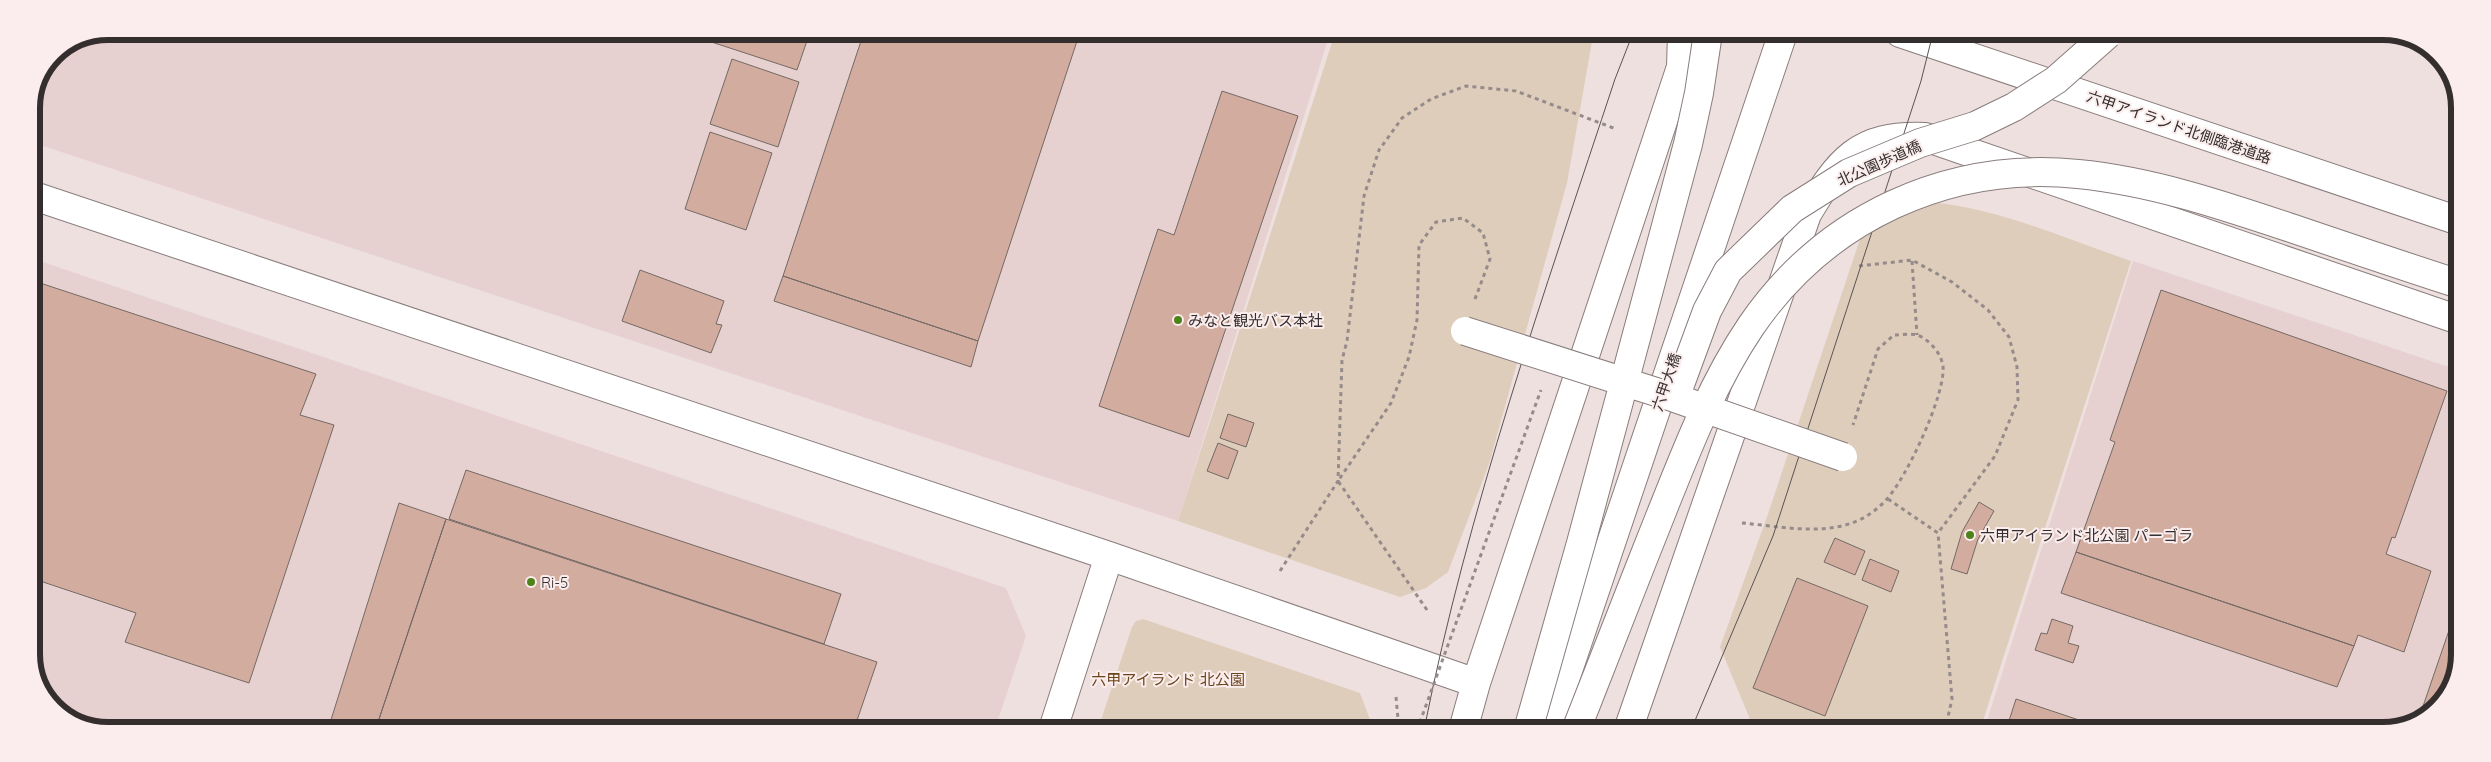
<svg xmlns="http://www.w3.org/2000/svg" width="2491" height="762" viewBox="0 0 2491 762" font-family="Quicksand,'Noto Sans JP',sans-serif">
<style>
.built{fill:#e7d1d0}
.green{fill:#dfcdbc}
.building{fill:#d2ad9f;stroke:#746964}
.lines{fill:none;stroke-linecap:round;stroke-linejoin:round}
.minor-casing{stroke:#897d7c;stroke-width:30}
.path{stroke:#958b8a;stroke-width:3;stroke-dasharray:4 4;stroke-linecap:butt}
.minor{stroke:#fff;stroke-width:28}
.tram{stroke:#5a5352;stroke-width:1}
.minor-bridge-casing{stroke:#897d7c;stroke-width:30;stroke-linecap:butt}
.path-bridge{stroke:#958b8a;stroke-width:3;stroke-dasharray:4 4;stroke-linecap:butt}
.minor-bridge{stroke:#fff;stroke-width:28}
.poi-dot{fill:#4e831a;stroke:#fbeded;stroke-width:2}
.labels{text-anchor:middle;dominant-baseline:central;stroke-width:4;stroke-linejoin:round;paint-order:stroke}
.street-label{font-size:15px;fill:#342f2e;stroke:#fbeded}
.poi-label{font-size:15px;fill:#342f2e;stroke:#fbeded;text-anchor:start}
.park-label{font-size:15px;fill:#6b451b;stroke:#fbeded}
.rim{fill:none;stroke:#342f2e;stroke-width:6}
</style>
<rect width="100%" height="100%" fill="#eee0df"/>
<path class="built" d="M108,31L1330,33L1178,521L31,142V108L54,54Z
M31,258L1006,588L1026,636L995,729L88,728L47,701L31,659Z
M2133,261L2458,370L2457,674L2430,715L2383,731L1984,730Z"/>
<path class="green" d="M1335,33H1592L1593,36L1567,183L1489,464L1448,572L1426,588L1400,597L1178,521Z
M1930,202C1998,208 2067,239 2131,261L1980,730H1769L1752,724L1720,647L1768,514L1860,239L1889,213Z
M1143,619L1360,693L1374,730L1098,729L1132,627L1136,621Z"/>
<path class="building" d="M681,32H810L797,70Z
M864,32H1080L978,341L783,276Z
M732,59L799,82L778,147L710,124Z
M1222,91L1298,116L1189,437L1099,406L1158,229L1174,235Z
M710,132L772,153L746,230L685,209Z
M640,270L724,301L716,324L722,325L711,353L622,321Z
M783,276L978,341L971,367L774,301Z
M31,280L316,374L300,415L334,425L249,683L125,642L136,613L31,578Z
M2161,290L2447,391L2395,538L2392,537L2386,554L2431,571L2404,652L2358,635L2354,646L2076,552L2115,442L2110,440Z
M1228,414L1254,423L1246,447L1220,438Z
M1218,443L1238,451L1228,479L1207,471Z
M466,470L841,594L824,644L449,519Z
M1979,502L1994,511L1978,539L1967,574L1951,569L1962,532Z
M399,503L446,519L376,728H347L330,723Z
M446,519L877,662L854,729L376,728Z
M1835,538L1865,551L1855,575L1824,562Z
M2076,552L2354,646L2337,687L2061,593Z
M1870,559L1899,571L1891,592L1862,580Z
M1797,578L1868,606L1825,716L1753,688Z
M2457,607V674L2430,715L2419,718Z
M2052,619L2073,626L2068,643L2079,646L2073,663L2035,650L2041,633L2047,634Z
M2016,699L2085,722L2083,730H2006Z"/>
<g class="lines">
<defs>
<path id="minor" d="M1900,33L2459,221
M31,195L1109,556L1476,683
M1053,729L1109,556
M1463,730L1476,683L1681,67L1682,33
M1548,730L1783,33
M1628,730L1807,214C1839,161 1857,134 1925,137L2459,320"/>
</defs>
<use href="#minor" class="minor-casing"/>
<path class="path" d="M1912,261L1917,335
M1859,266L1912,260L1952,282L1988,310L2009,337L2017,367L2018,400L1995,456L1938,533
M1888,499L1938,533L1952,699L1945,730
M1742,523C1777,526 1818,535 1852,523C1864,519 1877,510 1886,500C1906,479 1946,394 1943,366C1941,353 1929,339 1917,335C1911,333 1901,335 1894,335L1878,349L1853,425
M1280,571L1338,481L1342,360L1347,341L1364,196L1379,150L1402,118L1431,99L1466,86L1516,91L1616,129
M1427,610L1338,481L1391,403L1409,357L1417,320L1419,245L1436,222L1463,218L1483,233L1490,259L1475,299
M1396,697L1399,730"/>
<use href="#minor" class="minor"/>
<path class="tram" d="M1424,730C1468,508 1544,294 1615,79L1633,33
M1691,730L1773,536L1921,81L1933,33"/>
<defs>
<path id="minor-bridge" d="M1465,331L1675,398
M1843,457L1675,398L1707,311L1728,271L1792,209L1849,173L1920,143L1975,126L2014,107L2056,80L2108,34
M1528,730L1581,543L1688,144L1699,93L1708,33
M1576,730C1604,659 1631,589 1659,519C1685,454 1711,385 1751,326C1825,218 1947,161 2078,174C2151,181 2222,205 2291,228C2347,247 2403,266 2459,284"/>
</defs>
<use href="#minor-bridge" class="minor-bridge-casing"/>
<path class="path-bridge" d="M1417,730L1541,390"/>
<use href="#minor-bridge" class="minor-bridge"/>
</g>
<g class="poi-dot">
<circle cx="1178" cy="320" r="5"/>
<circle cx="1970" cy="535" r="5"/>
<circle cx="531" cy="582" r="5"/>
</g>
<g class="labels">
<g class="street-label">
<text transform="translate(2179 127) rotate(19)">六甲アイランド北側臨港道路</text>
<text transform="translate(1879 163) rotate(-24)">北公園歩道橋</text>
<text transform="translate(1666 382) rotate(-71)">六甲大橋</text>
</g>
<g class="poi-label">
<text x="1188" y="320">みなと観光バス本社</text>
<text x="1980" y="535">六甲アイランド北公園 パーゴラ</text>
<text x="541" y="582">Ri-5</text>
</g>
<g class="park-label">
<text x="1168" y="679">六甲アイランド 北公園</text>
</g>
</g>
<path d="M0 0H2491V762H0ZM108 40H2383A68 68 0 0 1 2451 108V654A68 68 0 0 1 2383 722H108A68 68 0 0 1 40 654V108A68 68 0 0 1 108 40Z" fill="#fbeded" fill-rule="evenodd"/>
<path class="rim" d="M108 40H2383A68 68 0 0 1 2451 108V654A68 68 0 0 1 2383 722H108A68 68 0 0 1 40 654V108A68 68 0 0 1 108 40Z"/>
</svg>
